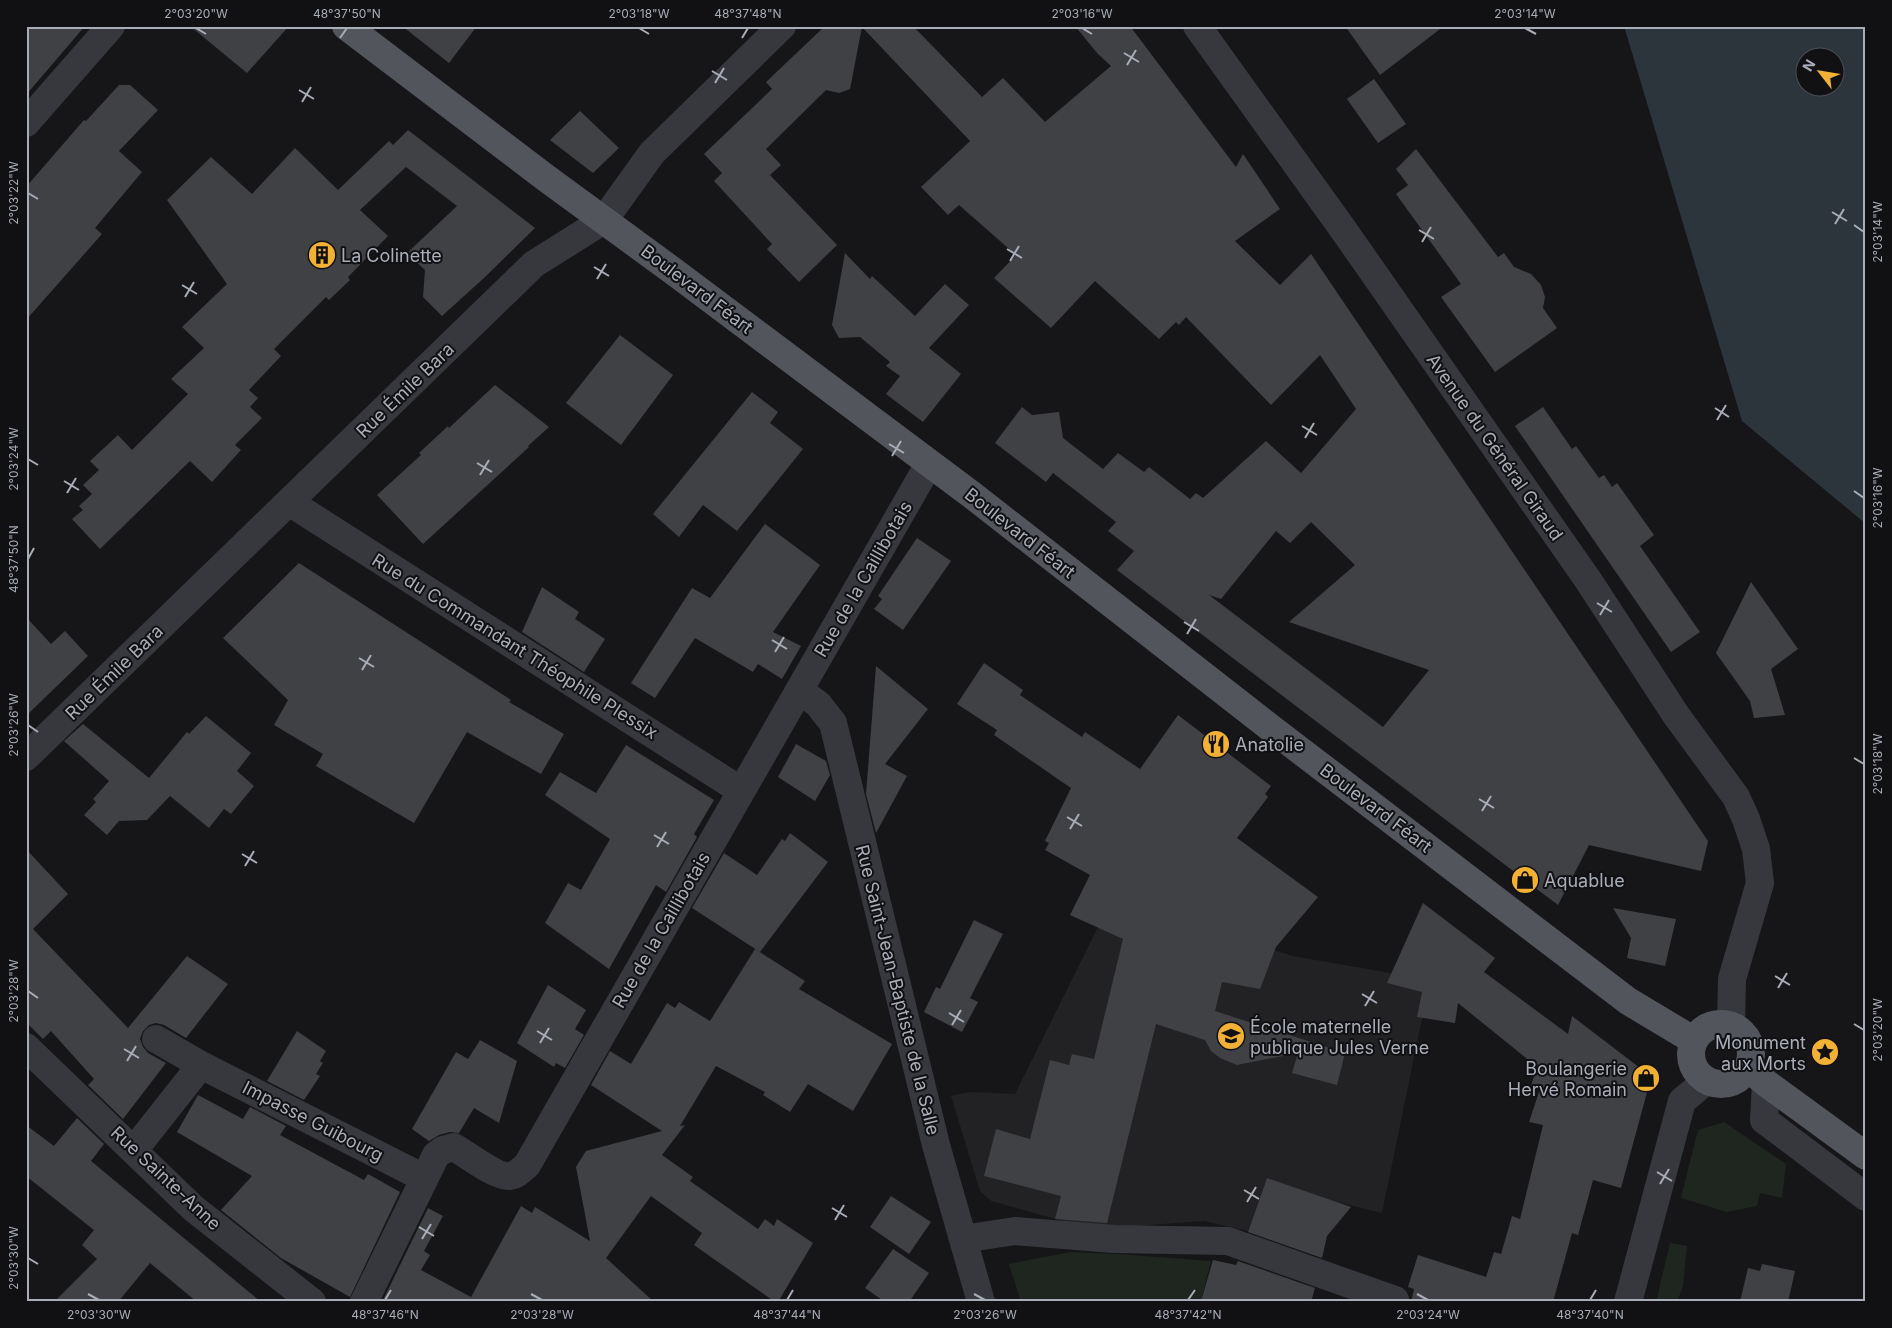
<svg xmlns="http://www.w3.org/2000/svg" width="1892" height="1328" viewBox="0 0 1892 1328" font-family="Inter,sans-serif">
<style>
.built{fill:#222225}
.green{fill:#1e261f}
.water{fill:#2c353c;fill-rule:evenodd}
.building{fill:#404145;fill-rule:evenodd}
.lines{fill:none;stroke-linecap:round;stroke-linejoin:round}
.minor{stroke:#37383d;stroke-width:28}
.major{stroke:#53555c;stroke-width:28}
.ticks{fill:none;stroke:#a8adb8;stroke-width:2}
.labels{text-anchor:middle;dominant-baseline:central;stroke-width:4;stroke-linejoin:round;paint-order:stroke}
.poi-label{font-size:18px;fill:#a8adb8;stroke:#111113;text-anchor:start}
.street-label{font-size:18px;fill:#a8adb8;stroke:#111113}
.neatline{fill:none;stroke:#a8adb8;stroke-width:2}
.ticks-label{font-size:12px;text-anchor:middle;fill:#a8adb8}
</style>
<rect width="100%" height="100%" fill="#161618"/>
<path class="built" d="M1098,927L1202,928L1293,956L1430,980L1382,1213L1265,1184L1248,1231L1204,1221L1136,1226L1106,1230L1055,1219L991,1201L980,1191L951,1096L969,1092L1015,1094Z"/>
<path class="green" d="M1724,1122L1786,1164L1782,1198L1760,1193L1757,1206L1727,1212L1681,1198L1698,1130Z
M1670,1243L1687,1246L1683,1286L1677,1302H1656Z
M1070,1252L1117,1254L1211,1261L1201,1300L1230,1302H1021L1009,1264Z"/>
<path class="water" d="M1624,26H1866V524L1742,421ZM1804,58H1834V88H1804Z"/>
<path class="building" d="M26,26H85L26,95Z
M190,26H289L247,73Z
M402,26H477L449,63Z
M825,26H913L982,97L1003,78L1045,122L1111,66L1097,53L1075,26H1130L1236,167L1243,154L1280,209L1235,241L1280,285L1311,254L1708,841L1701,871L1589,845L1558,905L1117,570L1134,551L1108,531L1116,522L1053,473L1046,482L995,443L1022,407L1032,415L1059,412L1063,438L1103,469L1118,453L1144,472L1149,467L1190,499L1196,493L1203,498L1266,441L1301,473L1356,409L1320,355L1271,405L1186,317L1179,325L1176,322L1159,339L1095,281L1051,328L994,278L1016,255L959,205L948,215L921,187L970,141L862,27L850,89L839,93L826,90L766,149L781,165L770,175L837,245L799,282L767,249L772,244L714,181L722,173L704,154L772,89L766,82ZM1311,522L1355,565L1289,622L1429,670L1383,727L1209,595L1221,599L1276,531L1290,543Z
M1345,26H1444L1380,75Z
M1374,79L1406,124L1378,143L1347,99Z
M119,85H130L158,110L119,151L142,172L95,228L102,234L26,320V187L84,120L86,121Z
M580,111L619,148L593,173L550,140Z
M408,130L535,228L484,278L442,316L423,297L425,270L407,253L457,206L406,167L360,210L388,236L348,277L350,280L329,300L326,297L274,349L281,356L249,390L258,398L250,407L262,418L235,445L241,450L212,482L190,461L100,549L72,519L83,510L79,506L92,494L83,485L99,470L90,461L118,435L132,450L188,394L171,379L204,348L182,327L227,284L167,200L211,157L252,194L295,148L338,190L389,141L393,145Z
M1416,149L1498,257L1504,253L1514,267L1531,274L1541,285L1545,297L1543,308L1557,328L1495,372L1441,297L1461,284L1396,194L1408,185L1396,169Z
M845,253L870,279L872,276L915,316L945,284L969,305L929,348L961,374L923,422L886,394L900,376L886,366L890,362L860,337L839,338L832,325Z
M620,335L673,375L621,445L566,403Z
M495,385L549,427L528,446L529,447L423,544L377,495L421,455L419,453L448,426L449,428Z
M752,392L778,412L770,423L803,449L737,531L703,505L679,537L653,514Z
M1543,407L1572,449L1576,446L1599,478L1604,475L1612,487L1617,483L1654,535L1640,546L1700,632L1671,652L1515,426Z
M765,524L820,565L773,632L801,646L782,679L758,664L753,672L695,638L655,698L631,683L692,588L710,598Z
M917,538L951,561L903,630L874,609L882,599L878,596Z
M299,563L511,700L509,702L564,734L541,774L467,732L414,823L316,766L323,754L274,725L288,700L223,638Z
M1751,582L1798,649L1771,669L1785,715L1754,718L1750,701L1716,653Z
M542,587L579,612L575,619L605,639L584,672L522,632Z
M26,617L51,644L65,631L88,656L26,716Z
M984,663L1023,690L1020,695L1082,737L1085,732L1140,769L1178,715L1271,786L1265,794L1268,797L1237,838L1318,897L1276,947L1260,989L1222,982L1215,1011L1345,1053L1337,1085L1292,1073L1298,1053L1237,1065L1220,1058L1211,1051L1205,1040L1156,1024L1107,1223L1055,1219L1061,1196L984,1176L996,1129L1030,1139L1050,1060L1069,1065L1072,1054L1094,1059L1123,939L1070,915L1090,875L1045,850L1049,843L1045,841L1071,788L994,735L997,730L957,704Z
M876,666L928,709L885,764L907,776L876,833L866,794Z
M206,716L251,753L237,771L254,786L231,814L224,809L209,828L170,796L147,820L119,821L107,835L84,815L96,802L93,799L109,781L64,741L83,724L149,778L187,732L189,734Z
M796,744L826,761L830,775L815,801L778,777Z
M626,745L714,800L694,834L697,837L666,892L656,885L609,969L545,923L568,883L581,890L610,839L545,795L560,772L596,793Z
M790,833L828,862L760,952L692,908L724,853L757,875L782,839L785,841Z
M26,849L68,894L33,929L128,1028L187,956L228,984L186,1038L164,1025L156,1023L149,1025L143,1031L140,1039L143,1047L148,1053L166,1063L123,1119L88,1085L94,1079L51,1031L43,1039L26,1022Z
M1423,903L1495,958L1484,972L1568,1034L1572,1016L1644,1071L1646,1078L1649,1085L1621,1188L1593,1180L1578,1235L1572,1233L1553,1302H1411L1414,1289L1408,1287L1418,1255L1486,1277L1494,1252L1501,1254L1512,1216L1520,1219L1543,1125L1529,1122L1540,1089L1531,1086L1537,1067L1458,1003L1455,1023L1417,1017L1422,992L1387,983Z
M1613,908L1676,919L1665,966L1627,958L1631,938Z
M974,920L1003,934L970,998L978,1002L962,1032L924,1012L936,987L940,989Z
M755,949L805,981L799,989L892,1044L853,1111L808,1084L790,1112L763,1095L765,1092L716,1066L680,1126L685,1125L662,1155L693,1177L690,1181L758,1229L765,1219L774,1226L777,1219L813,1243L778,1302H775L694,1245L702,1233L651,1196L606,1258L654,1302H382L428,1208L443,1216L424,1251L430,1255L421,1270L471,1297L521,1206L532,1213L535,1207L590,1241L576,1167L579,1162L586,1151L662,1131L591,1085L610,1051L631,1064L667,1003L675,1008L679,1002L710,1021Z
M548,985L586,1010L575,1029L584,1035L565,1068L556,1063L554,1067L517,1043Z
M297,1031L326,1051L320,1061L323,1063L316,1074L320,1076L304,1100L267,1081Z
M480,1040L517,1061L499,1123L474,1108L459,1133L450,1132L439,1135L429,1141L412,1129L456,1052L468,1059Z
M198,1095L243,1119L250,1107L286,1126L280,1135L364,1180L368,1174L400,1192L350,1297L281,1258L221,1210L252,1176L177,1132Z
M77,1118L104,1144L91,1161L261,1302H197L150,1263L118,1302H54L97,1259L82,1245L94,1230L26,1176V1125L54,1146Z
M1267,1178L1351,1207L1327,1236L1322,1258L1248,1232Z
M891,1196L931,1222L909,1254L870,1227Z
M893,1249L929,1273L909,1302H885L865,1288Z
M1213,1260L1236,1265L1238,1261L1315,1288L1311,1302L1201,1301Z
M1762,1264L1795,1271L1788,1302H1740L1748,1268L1760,1271Z"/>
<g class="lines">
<path class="minor" d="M1197,26L1345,232L1588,580L1676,715L1736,797L1746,819L1756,849L1760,883L1732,979L1731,1025
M26,123L111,26
M289,502L740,790
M799,690L818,704L833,723L936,1145L981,1302
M26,757L534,264L604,220L652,153L782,26
M156,1039L201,1065L424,1178
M26,1047L193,1208L312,1302
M1766,1083L1764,1120L1866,1197
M134,1150L201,1065
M963,1239L1015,1231L1114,1239L1228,1241L1395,1300
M364,1302L436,1155L443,1150L454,1147C466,1154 497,1178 510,1176C517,1175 521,1170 527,1165L929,464
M1628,1302L1682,1101L1706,1081"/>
<path class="major" d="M346,26L546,178L673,271L972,495L1272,729L1628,1001L1693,1040
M1691 1054a30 30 0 1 1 60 0a30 30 0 1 1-60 0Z
M1748,1068L1766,1083L1866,1156"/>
</g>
<path class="ticks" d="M196,28L206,34M639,28L649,34M1082,28L1092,34M1525,28L1536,34M340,38L347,28M742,38L748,28M1124,53L1139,62M1127,65L1136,50M712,71L727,80M715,83L724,68M299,90L314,99M302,102L311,87M28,193L38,199M1832,212L1847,221M1835,224L1844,209M1854,225L1864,232M1419,230L1434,239M1422,242L1431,227M1007,249L1022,258M1010,261L1019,246M594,267L609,276M597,279L606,264M182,285L197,294M185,297L194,282M1715,408L1729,417M1717,420L1726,405M1302,426L1317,435M1305,438L1314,423M889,444L904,453M892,456L901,441M28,459L38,465M477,463L492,472M480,475L489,460M64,481L79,490M1854,491L1864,498M67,493L76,478M28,559L34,548M1597,603L1612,612M1600,615L1609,600M1184,622L1199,631M1187,634L1196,619M772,640L787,649M775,652L784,637M359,658L374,667M362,670L371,655M28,725L38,732M1854,758L1864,764M1479,799L1494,808M1482,811L1491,796M1067,817L1082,826M1070,829L1079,814M654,835L669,844M657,847L666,832M242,854L257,863M245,866L254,851M1775,976L1790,985M1778,988L1787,973M28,991L38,998M1362,994L1377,1003M1365,1006L1374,991M949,1013L964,1022M1854,1024L1864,1030M952,1025L961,1010M537,1031L552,1040M540,1043L549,1028M124,1049L139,1058M127,1061L136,1046M1657,1172L1672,1181M1660,1184L1669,1169M1244,1190L1259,1199M1247,1202L1256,1187M832,1208L847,1217M835,1220L844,1205M419,1227L434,1236M422,1239L431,1224M28,1258L38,1264M88,1294L99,1300M531,1294L542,1300M974,1294L985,1300M1417,1294L1428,1300M385,1300L391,1290M787,1300L793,1290M1188,1300L1195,1290M1590,1300L1596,1290"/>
<defs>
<symbol id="building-disc" viewBox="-11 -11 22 22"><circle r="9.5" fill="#f2b134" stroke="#111113"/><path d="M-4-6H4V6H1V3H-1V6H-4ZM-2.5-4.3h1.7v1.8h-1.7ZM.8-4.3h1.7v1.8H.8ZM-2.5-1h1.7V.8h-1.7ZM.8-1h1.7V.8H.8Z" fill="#111"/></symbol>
<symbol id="restaurant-disc" viewBox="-11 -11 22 22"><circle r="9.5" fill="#f2b134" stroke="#111113"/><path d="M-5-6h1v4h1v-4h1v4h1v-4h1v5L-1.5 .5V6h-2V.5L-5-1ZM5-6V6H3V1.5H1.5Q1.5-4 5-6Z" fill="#111"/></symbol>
<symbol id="shop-disc" viewBox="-11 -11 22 22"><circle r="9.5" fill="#f2b134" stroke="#111113"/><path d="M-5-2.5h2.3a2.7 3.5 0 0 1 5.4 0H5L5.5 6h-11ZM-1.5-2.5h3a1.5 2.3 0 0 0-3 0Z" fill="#111"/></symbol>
<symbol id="school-disc" viewBox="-11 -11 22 22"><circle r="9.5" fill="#f2b134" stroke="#111113"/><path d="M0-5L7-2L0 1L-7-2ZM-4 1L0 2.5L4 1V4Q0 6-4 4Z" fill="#111"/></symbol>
<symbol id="sight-disc" viewBox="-11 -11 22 22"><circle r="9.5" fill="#f2b134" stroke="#111113"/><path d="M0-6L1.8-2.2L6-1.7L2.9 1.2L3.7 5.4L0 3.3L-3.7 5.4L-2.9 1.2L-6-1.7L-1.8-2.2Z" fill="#111"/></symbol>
</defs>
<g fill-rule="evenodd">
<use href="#building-disc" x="306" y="239" width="32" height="32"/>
<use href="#restaurant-disc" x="1200" y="728" width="32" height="32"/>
<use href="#shop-disc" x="1509" y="864" width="32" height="32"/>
<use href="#school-disc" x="1215" y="1020" width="32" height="32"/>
<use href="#sight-disc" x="1809" y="1036" width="32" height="32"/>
<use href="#shop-disc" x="1630" y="1062" width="32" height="32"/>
</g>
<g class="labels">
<g class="poi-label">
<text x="341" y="255">La Colinette</text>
<text x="1235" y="744">Anatolie</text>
<text x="1544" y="880">Aquablue</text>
<text x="1250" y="1026">École maternelle<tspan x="1250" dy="21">publique Jules Verne</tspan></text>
<text x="1806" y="1042" text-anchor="end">Monument<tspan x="1806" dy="21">aux Morts</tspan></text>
<text x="1627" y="1068" text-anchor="end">Boulangerie<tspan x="1627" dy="21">Hervé Romain</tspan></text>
</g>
<g class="street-label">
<text transform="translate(697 289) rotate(37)">Boulevard Féart</text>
<text transform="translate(405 390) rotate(-44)">Rue Émile Bara</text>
<text transform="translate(1495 447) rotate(55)">Avenue du Général Giraud</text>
<text transform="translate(1020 533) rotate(38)">Boulevard Féart</text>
<text transform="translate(863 579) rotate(-60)">Rue de la Caillibotais</text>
<text transform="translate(515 646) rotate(32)">Rue du Commandant Théophile Plessix</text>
<text transform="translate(114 672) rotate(-44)">Rue Émile Bara</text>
<text transform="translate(1376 808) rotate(37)">Boulevard Féart</text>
<text transform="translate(661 930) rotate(-60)">Rue de la Caillibotais</text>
<text transform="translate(898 990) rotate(76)">Rue Saint-Jean-Baptiste de la Salle</text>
<text transform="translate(313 1121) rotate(27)">Impasse Guibourg</text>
<text transform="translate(166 1178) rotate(43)">Rue Sainte-Anne</text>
</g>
</g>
<rect width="1892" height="1328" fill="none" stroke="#111113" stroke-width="55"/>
<g transform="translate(1820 72) rotate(301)"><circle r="24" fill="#111113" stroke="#4d4f55"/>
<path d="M0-4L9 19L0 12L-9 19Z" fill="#f2b134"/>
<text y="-8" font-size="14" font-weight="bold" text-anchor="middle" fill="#a8adb8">N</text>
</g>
<rect x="28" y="28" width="1836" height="1272" class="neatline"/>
<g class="ticks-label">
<text x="196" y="18">2°03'20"W</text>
<text x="347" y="18">48°37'50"N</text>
<text x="639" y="18">2°03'18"W</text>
<text x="748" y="18">48°37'48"N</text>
<text x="1082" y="18">2°03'16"W</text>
<text x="1525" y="18">2°03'14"W</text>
<text transform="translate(14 193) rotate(-90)" y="4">2°03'22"W</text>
<text transform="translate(1878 232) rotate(-90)" y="4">2°03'14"W</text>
<text transform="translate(14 459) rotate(-90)" y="4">2°03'24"W</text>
<text transform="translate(1878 498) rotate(-90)" y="4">2°03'16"W</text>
<text transform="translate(14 559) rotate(-90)" y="4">48°37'50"N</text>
<text transform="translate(14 725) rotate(-90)" y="4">2°03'26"W</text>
<text transform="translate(1878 764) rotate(-90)" y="4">2°03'18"W</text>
<text transform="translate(14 991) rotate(-90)" y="4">2°03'28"W</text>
<text transform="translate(1878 1030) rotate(-90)" y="4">2°03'20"W</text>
<text transform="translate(14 1258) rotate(-90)" y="4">2°03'30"W</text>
<text x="99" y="1319">2°03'30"W</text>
<text x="385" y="1319">48°37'46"N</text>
<text x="542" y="1319">2°03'28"W</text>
<text x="787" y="1319">48°37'44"N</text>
<text x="985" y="1319">2°03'26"W</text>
<text x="1188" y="1319">48°37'42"N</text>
<text x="1428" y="1319">2°03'24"W</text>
<text x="1590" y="1319">48°37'40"N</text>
</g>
</svg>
